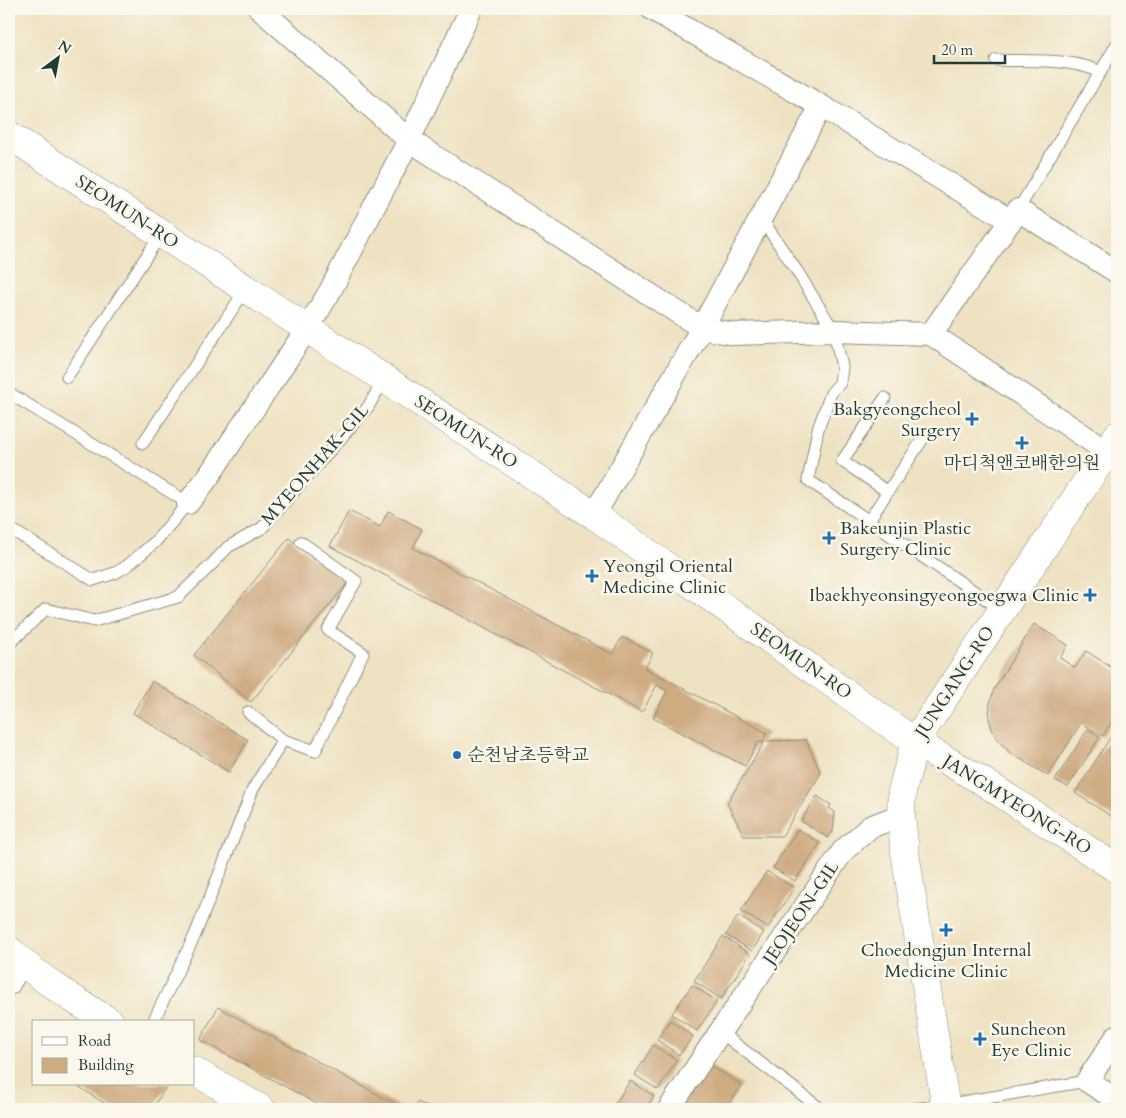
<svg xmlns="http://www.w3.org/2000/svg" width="1126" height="1118" viewBox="0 0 1126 1118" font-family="Cardo,'Noto Serif KR',serif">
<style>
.building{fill:#cfab82}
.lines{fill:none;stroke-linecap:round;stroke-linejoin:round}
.service-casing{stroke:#87907b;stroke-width:13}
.minor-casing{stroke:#87907b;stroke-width:24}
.tertiary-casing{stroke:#87907b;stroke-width:29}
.primary-casing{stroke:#87907b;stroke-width:29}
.service{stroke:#fff;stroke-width:11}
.minor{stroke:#fff;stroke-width:22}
.tertiary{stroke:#fff;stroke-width:28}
.primary{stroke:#fff;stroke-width:28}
.poi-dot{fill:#1f6fb2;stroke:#fbf7ec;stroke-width:2}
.labels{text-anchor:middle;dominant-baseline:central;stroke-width:5;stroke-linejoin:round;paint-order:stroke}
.street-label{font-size:18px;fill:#1f3d34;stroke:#fbf7ec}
.poi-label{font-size:18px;fill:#1f3d34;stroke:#fbf7ec;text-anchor:start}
</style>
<rect width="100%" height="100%" fill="#fbf7ec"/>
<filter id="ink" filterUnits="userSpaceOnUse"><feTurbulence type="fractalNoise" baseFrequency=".02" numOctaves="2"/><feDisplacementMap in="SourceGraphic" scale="10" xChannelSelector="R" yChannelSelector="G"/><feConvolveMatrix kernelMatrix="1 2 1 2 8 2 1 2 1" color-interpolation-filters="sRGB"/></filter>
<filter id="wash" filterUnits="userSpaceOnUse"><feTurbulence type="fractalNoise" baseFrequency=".0096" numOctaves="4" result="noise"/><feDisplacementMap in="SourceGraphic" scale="20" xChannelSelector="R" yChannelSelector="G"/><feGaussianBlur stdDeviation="1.12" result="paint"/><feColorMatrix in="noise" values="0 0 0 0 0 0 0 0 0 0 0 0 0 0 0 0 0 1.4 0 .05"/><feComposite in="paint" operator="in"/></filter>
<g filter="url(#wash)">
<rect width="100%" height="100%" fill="#efe2c2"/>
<g id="blocks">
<path class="building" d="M349,511L380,527L388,511L422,529L413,548L612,654L622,637L653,653L645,668L767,733L762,743L758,742L745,766L653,718L667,691L657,685L642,712L330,546Z
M289,538L315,560L322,551L349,581L251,702L194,655Z
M1034,624L1068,645L1060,658L1075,668L1086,651L1117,671V713L1103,736L1081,723L1048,776L1009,752L997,739L992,729L989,719L990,703L994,689Z
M152,681L248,740L229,772L133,713Z
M1117,727V820L1075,793Z
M1088,729L1100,737L1068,787L1055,780Z
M806,740L821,773L782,836H744L727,803L765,741Z
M817,796L831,805L829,808L835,812L833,831L828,838L801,821Z
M798,829L820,843L795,881L773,868Z
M767,871L794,888L768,928L741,911Z
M738,916L764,932L752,951L726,935Z
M723,936L750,954L721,999L694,981Z
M692,985L717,1001L697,1031L672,1014Z
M218,1007L404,1109H326L200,1040Z
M670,1020L693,1036L679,1055L657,1040Z
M653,1045L677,1060L658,1090L635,1075Z
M708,1064L742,1085L726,1109H686L681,1106Z
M630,1081L654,1096L646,1109H612Z
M75,1084H168L152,1109H113Z
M418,1102L432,1109H414Z"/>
</g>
</g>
<g filter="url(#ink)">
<use href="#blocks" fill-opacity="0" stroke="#87907b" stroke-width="1"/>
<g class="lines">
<defs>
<path id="service" d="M996,60C1031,62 1067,57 1101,72
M1018,210L1117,44
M761,218L797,271L834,331L842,367L840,383L831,393L818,429L808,480L1002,610
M67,377L161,234
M9,393L188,503L155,542L127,566L115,573L93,580L9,528
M885,398L842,461L888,492
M143,443L246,289
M869,520L924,437
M9,644L46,609L94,621L178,597L212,564L228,547L262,528L368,407L384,379
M283,740L315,751L363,653L328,630L356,581L301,542
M153,1022L195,935L253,789L283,740L248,712
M720,1032L821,1109
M912,1109L945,1105L1087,1081"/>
<path id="minor" d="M260,9L409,140L702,328L594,515
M652,9L821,106
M1011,221L821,106L702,328L734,334L834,331L931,334L1117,458
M931,334L1018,210L1117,272
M188,503L206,480L307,329L329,293L409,140L471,9
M9,984L22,962
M1117,1036L1087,1081L1117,1100
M669,1109L720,1032L843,851L870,827L901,815"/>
<path id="tertiary" d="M9,135L594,515L915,742L987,784L1117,869
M9,950C39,978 74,1000 110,1022
M194,1071L261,1109"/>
<path id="primary" d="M946,1109L905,853L901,815L902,791L915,742L1117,436"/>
</defs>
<use href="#service" class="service-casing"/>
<use href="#minor" class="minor-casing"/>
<use href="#tertiary" class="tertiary-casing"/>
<use href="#primary" class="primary-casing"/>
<use href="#service" class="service"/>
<use href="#minor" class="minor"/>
<use href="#tertiary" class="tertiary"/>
<use href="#primary" class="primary"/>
</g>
</g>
<g class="poi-dot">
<path d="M969.5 411.5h5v5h5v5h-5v5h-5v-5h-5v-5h5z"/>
<path d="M1019.5 435.5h5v5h5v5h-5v5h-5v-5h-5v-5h5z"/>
<path d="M826.5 530.5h5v5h5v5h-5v5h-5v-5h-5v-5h5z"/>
<path d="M589.5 568.5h5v5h5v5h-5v5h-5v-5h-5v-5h5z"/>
<path d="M1087.5 587.5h5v5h5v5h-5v5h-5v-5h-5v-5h5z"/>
<circle cx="457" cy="755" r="5"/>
<path d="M943.5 922.5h5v5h5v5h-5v5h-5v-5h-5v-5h5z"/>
<path d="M977.5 1031.5h5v5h5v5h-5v5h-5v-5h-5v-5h5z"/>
</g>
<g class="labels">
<g class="street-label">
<text transform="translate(127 212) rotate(33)">SEOMUN-RO</text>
<text transform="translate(466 432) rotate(33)">SEOMUN-RO</text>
<text transform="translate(315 465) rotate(-49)">MYEONHAK-GIL</text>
<text transform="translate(801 661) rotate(35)">SEOMUN-RO</text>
<text transform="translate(955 682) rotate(-57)">JUNGANG-RO</text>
<text transform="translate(1017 805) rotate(32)">JANGMYEONG-RO</text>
<text transform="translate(801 913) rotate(-56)">JEOJEON-GIL</text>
</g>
<g class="poi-label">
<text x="961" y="409" text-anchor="end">Bakgyeongcheol<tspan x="961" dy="21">Surgery</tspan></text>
<text x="1022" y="463" text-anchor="middle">마디척앤코배한의원</text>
<text x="840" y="528">Bakeunjin Plastic<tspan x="840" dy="21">Surgery Clinic</tspan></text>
<text x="603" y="566">Yeongil Oriental<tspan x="603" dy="21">Medicine Clinic</tspan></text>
<text x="1079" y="595" text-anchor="end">Ibaekhyeonsingyeongoegwa Clinic</text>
<text x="467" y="755">순천남초등학교</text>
<text x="946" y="950" text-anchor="middle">Choedongjun Internal<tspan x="946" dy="21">Medicine Clinic</tspan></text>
<text x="991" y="1029">Suncheon<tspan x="991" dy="21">Eye Clinic</tspan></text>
</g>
</g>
<rect width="1126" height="1118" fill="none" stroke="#fbf7ec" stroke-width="30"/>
<rect x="32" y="1020" width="162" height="65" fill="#fbf7ec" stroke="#a3ada2"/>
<rect x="42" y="1037" width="25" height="8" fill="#ffffff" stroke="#a3ada2"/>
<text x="78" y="1046" font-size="15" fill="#1f3d34">Road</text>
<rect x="42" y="1058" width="25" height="15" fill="#cfab82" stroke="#a3ada2"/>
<text x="78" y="1070" font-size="15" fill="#1f3d34">Building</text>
<g transform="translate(58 58) rotate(32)" stroke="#fbf7ec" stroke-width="4" paint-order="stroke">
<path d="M0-4L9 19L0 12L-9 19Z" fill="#1f3d34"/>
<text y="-8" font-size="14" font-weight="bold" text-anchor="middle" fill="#1f3d34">N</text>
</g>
<path d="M934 55v8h71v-8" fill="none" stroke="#1f3d34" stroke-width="2.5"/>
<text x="941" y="55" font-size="15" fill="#1f3d34" stroke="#fbf7ec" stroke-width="4" paint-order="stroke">20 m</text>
</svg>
